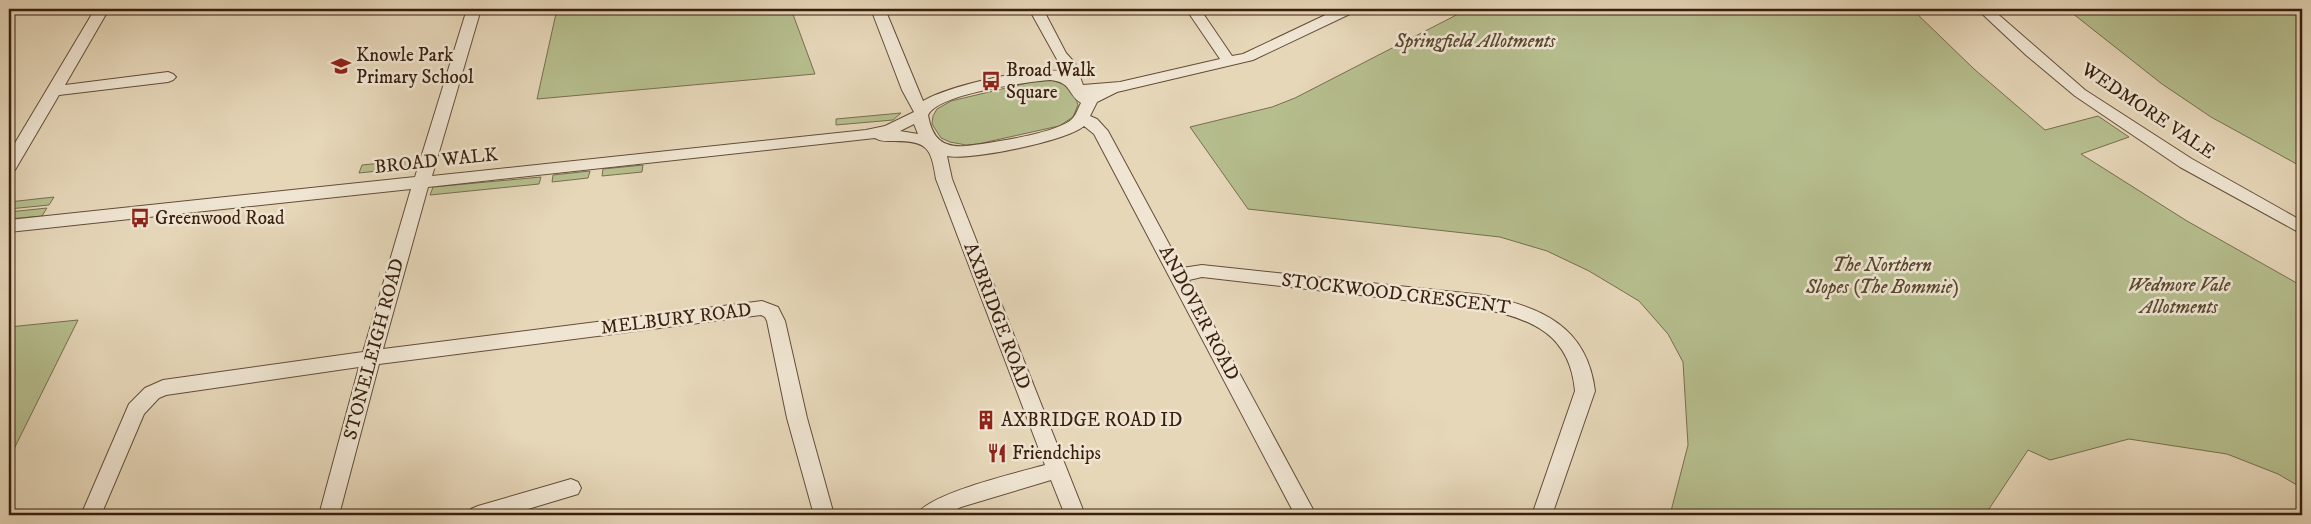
<svg xmlns="http://www.w3.org/2000/svg" width="2311" height="524" viewBox="0 0 2311 524" font-family="'IM FELL DW Pica',serif">
<style>
.green{fill:#b6be8e;stroke:#786e4e}
.lines{fill:none;stroke-linecap:round;stroke-linejoin:round}
.minor-casing{stroke:#644d39;stroke-width:2}
.minor{fill:#efe5d2;fill-rule:evenodd}
.labels{text-anchor:middle;dominant-baseline:central;stroke-width:5;stroke-linejoin:round;paint-order:stroke}
.park-label{font-size:19px;font-style:italic;fill:#58472e;stroke:#efe5d2}
.poi-label{font-size:19px;fill:#391f0e;stroke:#efe5d2;text-anchor:start}
.street-label{font-size:19px;fill:#391f0e;stroke:#efe5d2}
</style>
<rect width="100%" height="100%" fill="#e6d7b9"/>
<filter id="stains"><feTurbulence type="fractalNoise" baseFrequency=".004" numOctaves="4"/><feColorMatrix values="0 0 0 0 .2 0 0 0 0 .09 0 0 0 0 .02 0 0 0 .5 -.17"/></filter>
<radialGradient id="worn" r=".72"><stop offset=".6" stop-color="#630" stop-opacity="0"/><stop offset="1" stop-color="#630" stop-opacity=".3"/></radialGradient>
<path class="green" d="M557,9H791L815,74L537,99Z
M1468,9H1912L1974,69L2045,130L2098,116L2129,137L2081,154L2187,221L2302,286V488L2278,474L2227,454L2129,439L2050,460L2028,450L1985,515H1670L1688,445L1683,362L1668,334L1639,301L1589,271L1547,251L1500,237L1248,209L1190,127L1272,107L1295,98Z
M2067,9H2302V167L2211,117L2162,84Z
M1044,79C1062,82 1072,86 1078,105L1073,117L1059,126L978,144L966,145L950,142L941,138L932,124L933,116L937,109L951,101Z
M901,113L893,120L836,125V119Z
M413,160L412,165L406,168L359,173L362,165Z
M643,165L642,172L602,176L603,169Z
M590,171L588,178L552,182L553,175Z
M541,177L539,184L430,195L433,187Z
M54,197L49,205L9,209V202Z
M47,208L42,216L9,219V212Z
M78,320L9,459V327Z"/>
<g class="lines">
<defs>
<path id="minor" d="M95,9H109L65,85L168,72L173,74L176,77L173,80L168,82L59,95L15,170L9,171V153Z
M467,9H481L432,176L866,130L885,126L914,112L902,90L871,9H885L923,101C948,86 1036,65 1064,72L1029,9H1043L1066,53L1075,63L1083,85L1120,82L1220,59L1186,9H1200L1232,56L1243,54L1338,9H1356L1354,12L1253,60L1117,92L1097,102L1090,116L1097,119L1108,131L1182,268L1202,265L1483,295C1541,307 1587,326 1595,391L1552,515H1532L1575,391C1570,335 1533,319 1483,309L1202,277L1189,280L1316,515H1295L1094,134L1084,126C1066,141 970,161 947,156L952,179L1085,515H1065L1051,480L961,507L946,515H917C926,494 1020,472 1045,465L936,179C931,148 928,141 894,141C887,141 881,142 875,138L428,187L383,349L762,301L778,307L785,321L807,418L834,515H814L787,418L767,321L765,317L761,315L379,364L339,515H319L359,367L166,395L159,398L144,414L101,515H81L129,404L145,388L163,380L363,352L411,189L9,232V220L415,177ZM1050,80C1072,82 1067,94 1081,103C1078,108 1076,116 1071,120C1054,134 989,143 966,146C942,148 932,138 928,115C938,94 1026,82 1050,80ZM914,124L918,134L900,131Z
M1977,9H1992L2085,90L2192,159L2302,221V234L2180,167L2075,96L2026,55Z
M571,479L578,482L581,488L578,494L508,515H468L471,509L478,506Z"/>
</defs>
<use href="#minor" class="minor-casing"/>
<use href="#minor" class="minor"/>
</g>
<defs>
<symbol id="school-bare" viewBox="-9 -9 18 18"><path d="M0-5L7-2L0 1L-7-2ZM-4 1L0 2.5L4 1V4Q0 6-4 4Z" fill="#8f2418" stroke="#efe5d2" stroke-width="2.5" paint-order="stroke"/></symbol>
<symbol id="bus-bare" viewBox="-9 -9 18 18"><path d="M-5-6H5V4H4V6H2V4H-2V6H-4V4H-5ZM-3.5-4V0h7V-4ZM-3.5 1.2v1.5H-2V1.2ZM2 1.2v1.5H3.5V1.2Z" fill="#8f2418" stroke="#efe5d2" stroke-width="2.5" paint-order="stroke"/></symbol>
<symbol id="building-bare" viewBox="-9 -9 18 18"><path d="M-4-6H4V6H1V3H-1V6H-4ZM-2.5-4.3h1.7v1.8h-1.7ZM.8-4.3h1.7v1.8H.8ZM-2.5-1h1.7V.8h-1.7ZM.8-1h1.7V.8H.8Z" fill="#8f2418" stroke="#efe5d2" stroke-width="2.5" paint-order="stroke"/></symbol>
<symbol id="restaurant-bare" viewBox="-9 -9 18 18"><path d="M-5-6h1v4h1v-4h1v4h1v-4h1v5L-1.5 .5V6h-2V.5L-5-1ZM5-6V6H3V1.5H1.5Q1.5-4 5-6Z" fill="#8f2418" stroke="#efe5d2" stroke-width="2.5" paint-order="stroke"/></symbol>
</defs>
<g fill-rule="evenodd">
<use href="#school-bare" x="327" y="52" width="28" height="28"/>
<use href="#bus-bare" x="977" y="67" width="28" height="28"/>
<use href="#bus-bare" x="126" y="204" width="28" height="28"/>
<use href="#building-bare" x="972" y="406" width="28" height="28"/>
<use href="#restaurant-bare" x="983" y="439" width="28" height="28"/>
</g>
<g class="labels">
<g class="park-label">
<text x="1475" y="41">Springfield Allotments</text>
<text x="1882" y="265">The Northern<tspan x="1882" dy="22">Slopes (The Bommie)</tspan></text>
<text x="2179" y="285">Wedmore Vale<tspan x="2179" dy="22">Allotments</tspan></text>
</g>
<g class="poi-label">
<text x="356" y="55">Knowle Park<tspan x="356" dy="22">Primary School</tspan></text>
<text x="1006" y="70">Broad Walk<tspan x="1006" dy="22">Square</tspan></text>
<text x="155" y="218">Greenwood Road</text>
<text x="1001" y="420">AXBRIDGE ROAD ID</text>
<text x="1012" y="453">Friendchips</text>
</g>
<g class="street-label">
<text transform="translate(2148 111) rotate(34)">WEDMORE VALE</text>
<text transform="translate(436 161) rotate(-6)">BROAD WALK</text>
<text transform="translate(1396 294) rotate(7)">STOCKWOOD CRESCENT</text>
<text transform="translate(1199 313) rotate(62)">ANDOVER ROAD</text>
<text transform="translate(997 316) rotate(69)">AXBRIDGE ROAD</text>
<text transform="translate(676 319) rotate(-7)">MELBURY ROAD</text>
<text transform="translate(374 349) rotate(-75)">STONELEIGH ROAD</text>
</g>
</g>
<rect width="2311" height="524" fill="none" stroke="#e6d7b9" stroke-width="30"/>
<rect x="10" y="10" width="2291" height="504" fill="none" stroke="#391f0e" stroke-width="2.5"/>
<rect x="15" y="15" width="2281" height="494" fill="none" stroke="#391f0e"/>
<rect width="100%" height="100%" filter="url(#stains)"/>
<rect width="100%" height="100%" fill="url(#worn)"/>
</svg>
